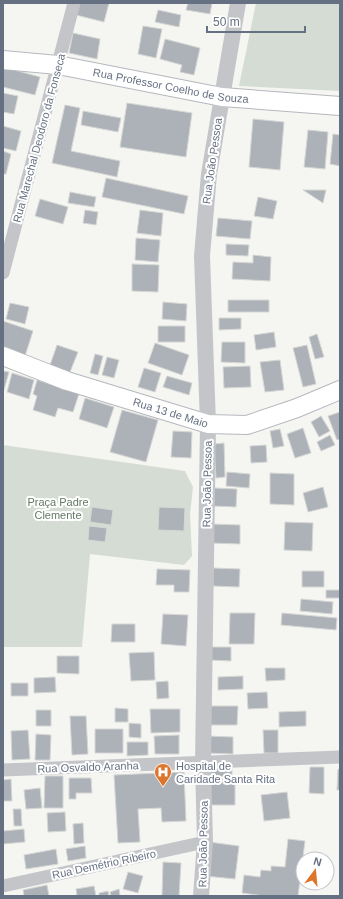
<svg xmlns="http://www.w3.org/2000/svg" width="343" height="899" viewBox="0 0 343 899" font-family="Arial,sans-serif">
<style>
.green{fill:#d5dcd3}
.building{fill:#acb2b8;stroke:#d6d7d4}
.lines{fill:none;stroke-linecap:round;stroke-linejoin:round}
.secondary-casing{stroke:#b5b8be;stroke-width:20}
.minor{stroke:#c3c5c9;stroke-width:13}
.tertiary{stroke:#c3c5c9;stroke-width:16}
.secondary{stroke:#fff;stroke-width:18}
.labels{text-anchor:middle;dominant-baseline:central;stroke-width:4;stroke-linejoin:round;paint-order:stroke}
.street-label{font-size:11px;fill:#657082;stroke:#fff}
.park-label{font-size:11px;fill:#647964;stroke:#fff}
.poi-label{font-size:11px;fill:#657082;stroke:#fff;text-anchor:start}
</style>
<rect width="100%" height="100%" fill="#f5f5f2"/>
<path class="green" d="M256,3H340V91L239,86Z
M3,445L185,471L193,487L190,514L192,556L184,565L90,554L82,647H3Z"/>
<path class="building" d="M79,3H109L104,22L76,15Z
M188,3H212L210,14L186,10Z
M158,10L181,15L179,27L155,22Z
M143,26L162,29L156,58L138,54Z
M73,33L100,39L97,59L69,53Z
M165,39L200,48L194,75L180,72L182,65L160,59Z
M3,67L40,77L35,95L3,87Z
M3,93L18,96L14,114L3,112Z
M127,103L192,113L186,157L120,147Z
M65,105L80,108L71,151L120,161L117,177L52,163Z
M83,111L121,118L118,132L81,125Z
M253,119L284,122L280,170L249,167Z
M3,126L21,131L16,151L3,148Z
M308,130L328,132L325,169L304,167Z
M333,134L340,135V166L330,164Z
M3,151L11,154L6,174H3Z
M106,178L188,196L184,214L102,197Z
M303,190H326L323,203Z
M70,192L96,197L94,207L68,203Z
M258,197L277,201L273,219L254,216Z
M40,199L68,207L63,224L35,216Z
M85,210L98,212L96,225L83,223Z
M140,210L163,213L161,236L137,233Z
M218,218L252,221L250,239L216,236Z
M136,238L160,240L158,262L135,260Z
M226,244L249,245L248,256L226,255Z
M253,255L271,257L270,281L232,279L233,262L253,263Z
M132,264L159,265L158,292L132,291Z
M228,300H269V312H228Z
M163,302L187,304L186,321L162,319Z
M10,303L29,307L25,324L6,319Z
M219,318H241V329L219,330Z
M3,321L33,331L25,356L3,349Z
M158,326H185V342H158Z
M274,332L276,347L256,350L254,335Z
M317,334L324,357L315,359L309,337Z
M222,342H245V363L221,362Z
M155,343L189,355L182,375L148,363Z
M57,345L78,352L70,372L50,365Z
M307,345L316,384L303,387L293,348Z
M95,354L103,356L98,375L90,373Z
M107,357L119,360L114,378L102,375Z
M280,360L284,390L265,392L260,362Z
M250,366L251,387L224,388L223,367Z
M144,368L161,373L155,392L138,387Z
M3,371L9,372L4,390H3Z
M12,373L34,380L29,399L7,392Z
M167,376L192,383L189,395L163,387Z
M37,380L79,394L73,412L58,408L55,417L33,410L37,396L33,394Z
M85,398L114,407L107,428L79,419Z
M122,410L158,420L146,462L110,452Z
M340,412V439L337,440L328,416Z
M321,416L330,431L319,437L311,422Z
M303,428L311,453L295,458L287,434Z
M280,429L284,446L273,448L270,431Z
M173,431L192,432L191,458L171,457Z
M330,435L335,445L321,451L317,442Z
M224,443L225,477L216,478L214,444Z
M266,445L267,462L251,463L250,446Z
M227,472L250,474L249,488L226,486Z
M270,473L294,474V505L270,504Z
M323,487L328,507L308,512L303,493Z
M214,488L237,489L236,507L213,506Z
M92,507L113,510L111,525L90,522Z
M159,507L185,508L184,531L158,530Z
M285,522L313,523L312,551L284,550Z
M211,524L240,525V544L211,543Z
M89,526L107,528L105,542L88,540Z
M213,568L240,569L239,587L213,586Z
M157,569L190,570L189,592H174V585H156Z
M302,571H324V587H302Z
M326,590H340V598H326Z
M301,599L333,602L332,614L300,611Z
M230,613H255L254,644H229Z
M282,613L337,618L336,630L281,625Z
M163,614L188,615L186,646L161,644Z
M112,624H135V642H111Z
M210,647H231V661L210,660Z
M154,652L155,680L131,681L129,653Z
M57,656H79V674L57,673Z
M265,668H285V680L266,681Z
M243,676V689L218,690V677Z
M55,677L56,692L34,693V678Z
M168,681L169,698L157,699L156,682Z
M11,683H28V696H11Z
M267,692L268,708L248,709L247,693Z
M209,706H238L237,725H209Z
M115,708L128,709V722H115Z
M150,709H180V732L151,733Z
M36,710H51V726H36Z
M306,711V726L279,727V712Z
M70,716H86L88,754L72,755Z
M129,723L141,724V738L129,737Z
M95,729H123V753H95Z
M28,730L30,759L12,760L11,731Z
M263,730H278V753H264Z
M36,734L51,735L50,760H35Z
M179,735V754H155L154,736Z
M206,736L233,737V754L205,753Z
M127,742H148V755L127,756Z
M209,765L232,766V777L208,776Z
M310,767H324V794L309,793Z
M338,769H340V790H337Z
M184,772L186,821L162,822L161,808L138,809L140,842L118,843L114,775Z
M45,776H63V808H44Z
M69,778H91L92,793H76V799H69Z
M11,779L12,801H3V780Z
M209,779H235V805H209Z
M40,788L42,808L26,809L24,790Z
M287,792L290,818L264,821L261,795Z
M13,809H21L22,826H14Z
M65,812L66,831L48,832L47,813Z
M83,823L84,843L74,844L73,824Z
M24,829L25,842L3,844V831Z
M288,839L305,841L298,896H265L242,893L244,875L260,877L261,870L271,871V866L285,867Z
M209,842L239,846L235,879L205,876Z
M85,846L86,858L68,861L66,849Z
M56,849L58,864L26,869L24,855Z
M163,862L181,863L179,896H162Z
M128,872L143,876L138,893L123,889Z
M47,885L49,896H24L23,890Z
M94,886L96,896H77L76,889Z
M119,889L120,896H111L110,892Z
M108,891L109,896H99V893Z"/>
<g class="lines">
<defs>
<g id="secondary">
<path id="s1" d="M3,60L58,65L222,97L340,106"/>
<path id="s2" d="M3,356L67,381L208,424L247,425L297,408L340,390"/>
</g>
</defs>
<use href="#secondary" class="secondary-casing"/>
<path class="minor" d="M3,273L74,3
M3,770L340,757
M3,886L205,842"/>
<path class="tertiary" d="M201,896L205,842L203,763L208,424L202,256L209,174L238,3"/>
<use href="#secondary" class="secondary"/>
</g>
<defs>
<symbol id="hospital-pin" viewBox="-11 -11 22 30"><path d="M0 17L-7.5 6A9.5 9.5 0 1 1 7.5 6Z" fill="#dd752a" stroke="#fff"/><path d="M-5-5h3v3.5h4V-5h3V5h-3V1.5h-4V5h-3Z" fill="#fff"/></symbol>
</defs>
<g fill-rule="evenodd">
<use href="#hospital-pin" x="153" y="762" width="20" height="27"/>
</g>
<g class="labels">
<g class="street-label">
<text stroke="none"><textPath href="#s1" startOffset="170">Rua Professor Coelho de Souza</textPath></text>
<text transform="translate(39 138) rotate(-75)">Rua Marechal Deodoro da Fonseca</text>
<text transform="translate(212 161) rotate(-82)">Rua João Pessoa</text>
<text stroke="none"><textPath href="#s2" startOffset="177">Rua 13 de Maio</textPath></text>
<text transform="translate(207 484) rotate(-89)">Rua João Pessoa</text>
<text transform="translate(88 767) rotate(-2)">Rua Osvaldo Aranha</text>
<text transform="translate(203 844) rotate(-89)">Rua João Pessoa</text>
<text transform="translate(104 864) rotate(-12)">Rua Demétrio Ribeiro</text>
</g>
<g class="park-label">
<text x="58" y="502">Praça Padre<tspan x="58" dy="13">Clemente</tspan></text>
</g>
<g class="poi-label">
<text x="176" y="766">Hospital de<tspan x="176" dy="13">Caridade Santa Rita</tspan></text>
</g>
</g>
<rect width="343" height="899" fill="none" stroke="#657082" stroke-width="8"/>
<g transform="translate(315 871) rotate(16)"><circle r="19" fill="#ffffff" stroke="#c1c6cd"/>
<path d="M0-3L7 15L0 10L-7 15Z" fill="#dd752a"/>
<text y="-6" font-size="11" font-weight="bold" text-anchor="middle" fill="#657082">N</text>
</g>
<path d="M207 26v6h98v-6" fill="none" stroke="#657082" stroke-width="2"/>
<text x="213" y="26" font-size="12" fill="#657082" stroke="#ffffff" stroke-width="3" paint-order="stroke">50 m</text>
</svg>
